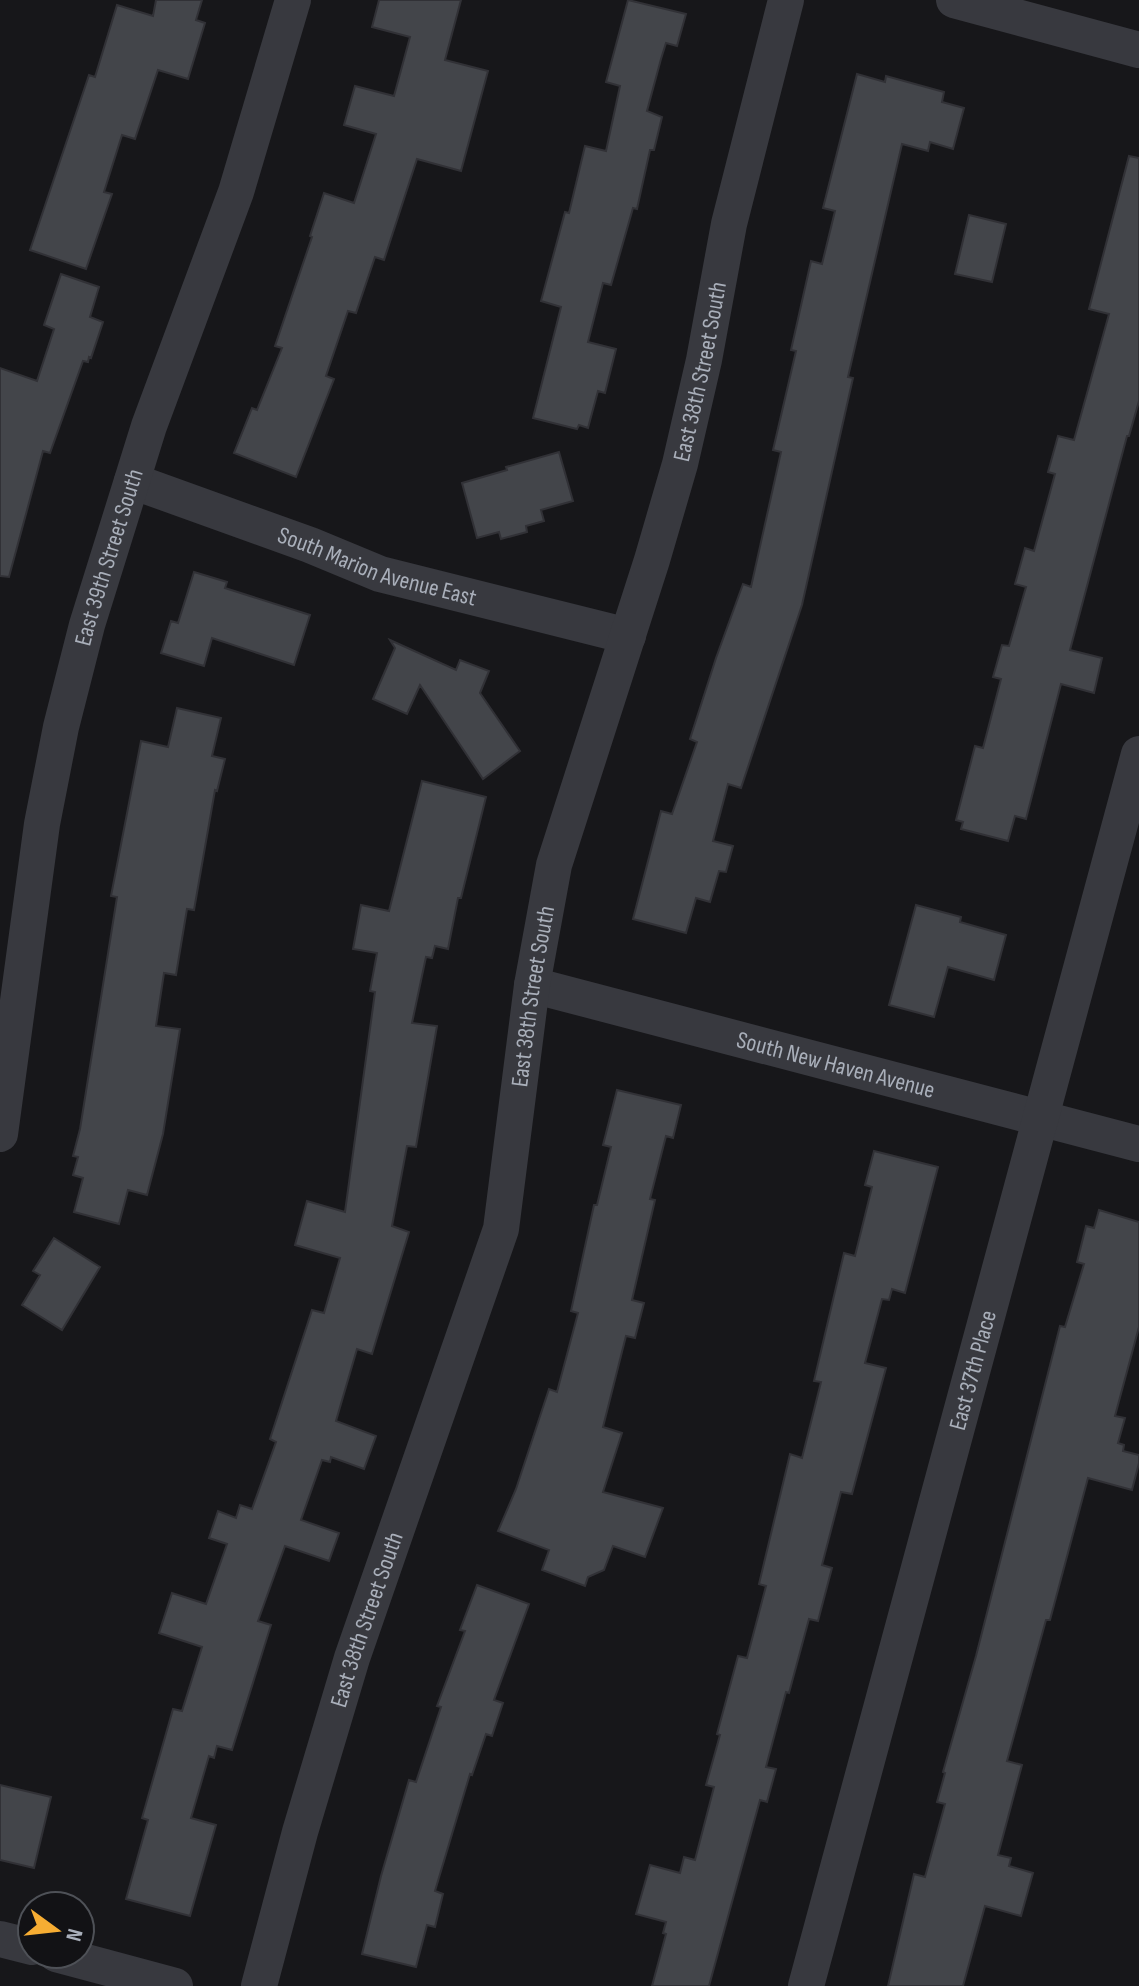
<svg xmlns="http://www.w3.org/2000/svg" width="1139" height="1986" viewBox="0 0 1139 1986" font-family="'Sofia Sans Condensed',sans-serif">
<style>
.building{fill:#43454a;stroke:#313136;stroke-width:2}
.lines{fill:none;stroke-linecap:round;stroke-linejoin:round}
.minor{stroke:#38393f;stroke-width:36}
.labels{text-anchor:middle;dominant-baseline:central;stroke-width:6;stroke-linejoin:round;paint-order:stroke}
.street-label{font-size:24px;fill:#a9afba;stroke:#121215}
</style>
<rect width="100%" height="100%" fill="#17171a"/>
<path class="building" d="M156,0H202L196,20L205,23L188,79L158,70L135,139L122,135L104,192L112,194L86,269L30,250L89,75L95,77L117,5L153,16Z
M379,0H461L445,60L488,71L461,171L417,159L384,260L375,257L356,313L348,311L326,376L334,379L296,477L234,453L252,408L257,410L282,348L275,346L312,237L310,236L324,193L354,203L376,134L344,125L355,86L394,96L410,37L372,27Z
M628,0L686,14L677,46L666,43L661,59L647,111L662,117L654,150H650L637,209L633,208L611,285L603,283L588,342L616,349L605,393L598,391L588,428L579,425L577,429L533,418L561,307L541,301L565,212L569,213L585,146L606,151L620,86L606,82Z
M857,74L885,82L886,76L944,92L942,102L964,108L953,149L930,142L928,151L902,144L848,377L853,378L802,605L741,788L728,784L713,841L733,846L726,872L719,871L710,902L696,898L686,933L633,919L661,811L672,814L697,742L690,739L716,658L743,584L751,587L781,452L773,450L796,351L791,350L811,261L822,264L835,211L823,208Z
M1129,156L1139,158V401L1129,436H1127L1070,650L1102,658L1094,693L1061,684L1026,819L1015,816L1008,841L961,829L963,822L956,820L975,746L983,748L1001,679L993,677L1002,645L1009,646L1026,587L1015,584L1025,548L1034,551L1055,474L1048,472L1058,436L1074,440L1109,314L1089,309Z
M969,215L1006,224L992,282L955,274Z
M61,274L99,287L90,317L103,322L91,358L89,357L88,362L83,361L50,453L43,451L9,577L0,576V368L37,381L54,329L44,325Z
M559,452L573,501L541,510L544,521L526,526L527,532L501,539L499,532L477,538L462,483L507,470L506,467Z
M194,572L227,582L225,588L310,615L294,665L212,638L204,666L161,653L171,621L178,623Z
M390,640L456,670L460,660L489,671L480,693L520,751L483,779L420,685L407,714L373,699L395,648Z
M177,708L221,718L212,756L225,759L217,791L215,790L194,910L187,909L176,975L164,973L156,1026L180,1029L163,1134L147,1195L128,1190L119,1224L74,1212L83,1178L73,1175L78,1157L73,1156L80,1129L117,897L111,896L141,741L168,747Z
M422,781L486,797L461,898H458L448,949L435,946L432,958L426,957L412,1023L437,1026L416,1147L407,1146L392,1226L409,1232L372,1354L357,1349L336,1421L376,1436L364,1469L331,1457L330,1462L322,1460L301,1520L339,1533L329,1561L285,1546L258,1621L271,1625L232,1750L217,1746L214,1758L209,1756L191,1818L216,1825L190,1916L126,1899L148,1820L142,1818L173,1709L182,1711L202,1647L159,1633L172,1593L206,1604L227,1544L209,1538L218,1511L236,1518L240,1505L252,1509L276,1442L270,1439L312,1310L324,1313L340,1258L295,1245L307,1201L345,1212L375,992L370,991L377,953L353,949L361,905L389,911Z
M916,905L961,917L960,922L1006,935L994,980L948,967L934,1017L889,1005Z
M617,1090L681,1105L673,1138L666,1136L650,1199L655,1200L632,1300L644,1303L635,1338L626,1336L603,1427L622,1433L603,1492L663,1508L645,1557L613,1546L604,1570L588,1577L585,1586L542,1570L549,1550L498,1531L516,1489L549,1389L557,1392L578,1313L571,1311L594,1205H597L611,1147L603,1145Z
M874,1151L938,1167L905,1293L892,1289L889,1300L882,1299L865,1363L886,1368L852,1494L841,1492L822,1565L832,1568L818,1621L809,1619L789,1693L786,1692L766,1767L776,1769L767,1802L760,1800L709,1986H652L666,1934L663,1933L666,1922L636,1914L650,1865L680,1873L684,1857L695,1860L714,1787L706,1785L720,1735L717,1734L738,1656L747,1658L766,1586L759,1584L790,1454L802,1458L821,1382L814,1381L844,1253L855,1256L872,1187L865,1185Z
M1099,1210L1139,1222V1327L1115,1416L1125,1418L1118,1443L1124,1445L1123,1451L1139,1455V1463L1132,1490L1088,1478L1050,1620H1046L1007,1761L1022,1765L998,1855L1011,1858L1009,1866L1033,1873L1021,1916L985,1906L963,1986H888L914,1874L925,1877L945,1804L937,1802L945,1773L943,1772L976,1656L1060,1326L1065,1327L1084,1264L1077,1262L1086,1226L1094,1228Z
M54,1238L100,1267L62,1330L22,1305L40,1275L33,1271Z
M477,1585L529,1604L494,1700L503,1703L492,1736L486,1734L472,1775L470,1774L435,1891L443,1894L435,1927L427,1925L416,1967L362,1954L381,1876L409,1780L416,1782L441,1707L437,1706L465,1631L460,1630Z
M0,1785L51,1797L34,1868L0,1860Z"/>
<g class="lines">
<g class="minor">
<path d="M954,0L1139,50"/>
<path id="s1" d="M132,481L310,545L380,574L628,636"/>
<path id="s2" d="M532,985L1139,1144"/>
<path id="s3" d="M0,1134L42,824L61,727L87,625L149,426L236,192L293,0"/>
<path d="M0,1939L32,1947"/>
<path d="M56,1954L175,1986"/>
<path id="s4" d="M259,1986L300,1832L352,1658L501,1229L532,985L554,865L652,560L680,464L704,360L729,224L786,0"/>
<path id="s5" d="M806,1986L1139,754"/>
</g>
</g>
<g class="labels">
<g class="street-label">
<text stroke="none"><textPath href="#s4" startOffset="1678">East 38th Street South</textPath></text>
<text stroke="none"><textPath href="#s3" startOffset="588">East 39th Street South</textPath></text>
<text stroke="none"><textPath href="#s1" startOffset="260">South Marion Avenue East</textPath></text>
<text stroke="none"><textPath href="#s4" startOffset="1030">East 38th Street South</textPath></text>
<text stroke="none"><textPath href="#s2" startOffset="314">South New Haven Avenue</textPath></text>
<text stroke="none"><textPath href="#s5" startOffset="638">East 37th Place</textPath></text>
<text stroke="none"><textPath href="#s4" startOffset="382">East 38th Street South</textPath></text>
</g>
</g>
<g transform="translate(56 1930) rotate(105)"><circle r="38" fill="#121215" stroke="#4e5157" stroke-width="2"/>
<path d="M0-6L14 30L0 20L-14 30Z" fill="#f6ad33"/>
<text y="-12" font-size="22" font-weight="bold" text-anchor="middle" fill="#a9afba">N</text>
</g>
</svg>
